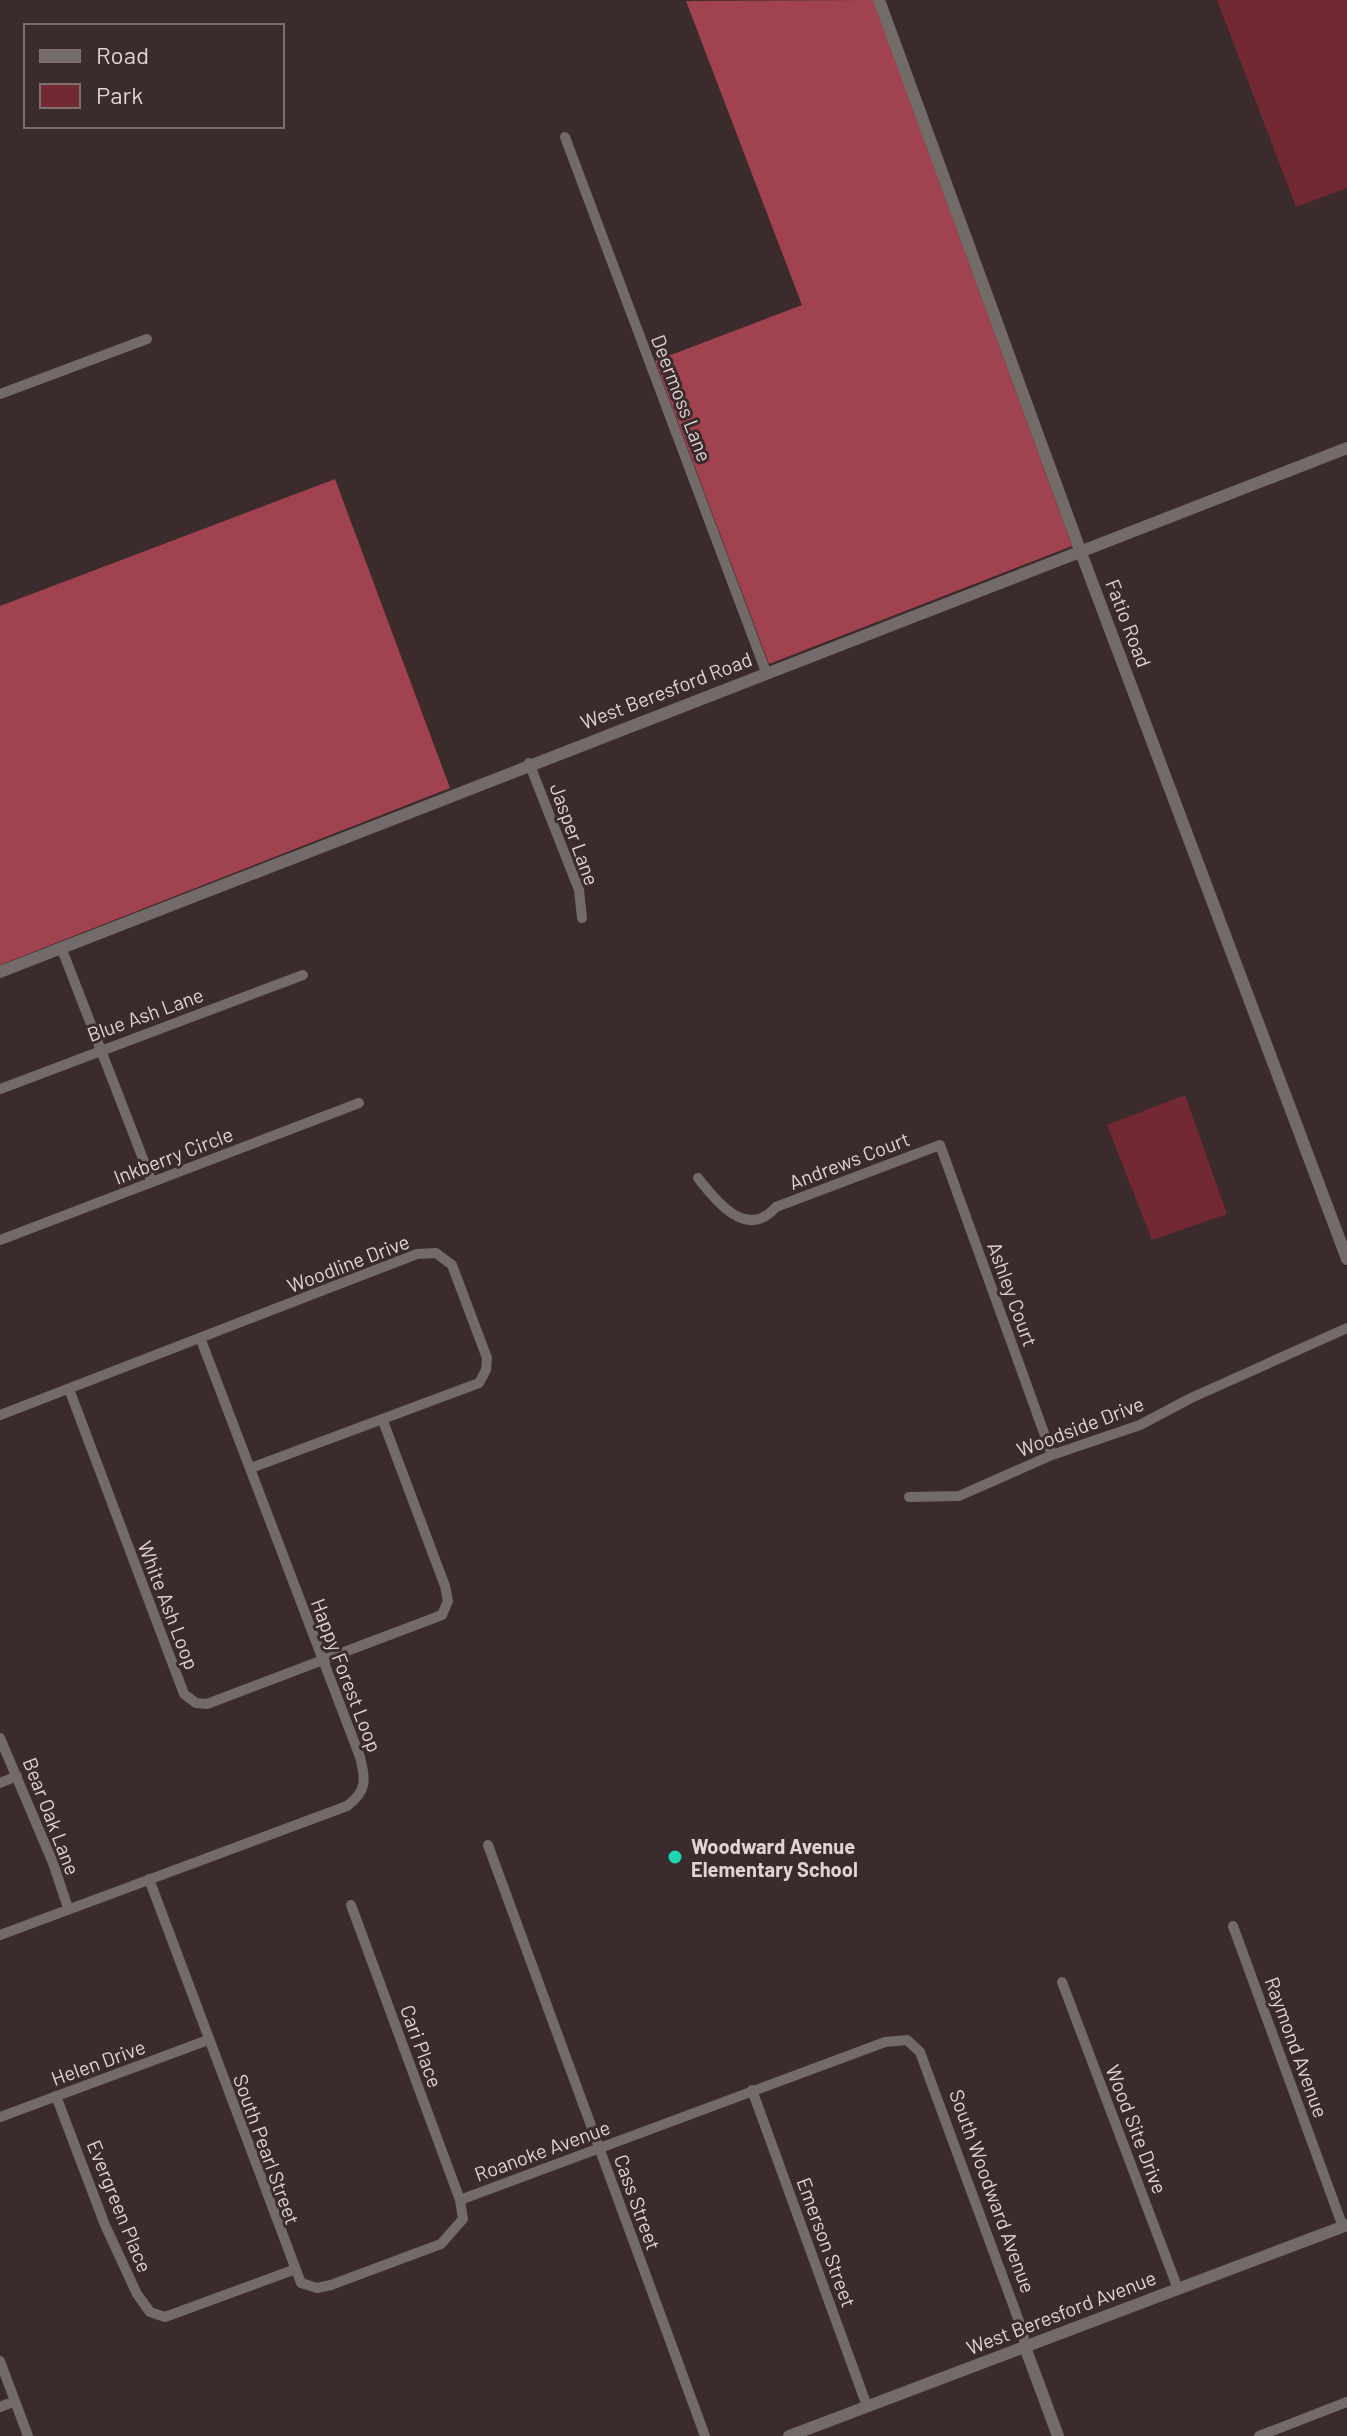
<svg xmlns="http://www.w3.org/2000/svg" width="1347" height="2436" viewBox="0 0 1347 2436" font-family="Barlow,sans-serif">
<style>
.green{fill:#722933}
.forest{fill:#a0434e}
.lines{fill:none;stroke-linecap:round;stroke-linejoin:round}
.minor{stroke:#736a6a;stroke-width:10}
.tertiary{stroke:#736a6a;stroke-width:12}
.poi-dot{fill:#1dd5b1;stroke:#3b2b2c;stroke-width:3}
.labels{text-anchor:middle;dominant-baseline:central;stroke-width:6;stroke-linejoin:round;paint-order:stroke}
.street-label{font-size:20px;fill:#dfd4d4;stroke:#3b2b2c}
.poi-label{font-size:20px;font-weight:bold;fill:#dfd4d4;stroke:#3b2b2c;text-anchor:start}
</style>
<rect width="100%" height="100%" fill="#3b2b2c"/>
<path class="green" d="M1217,0H1347V188L1296,207Z
M1185,1095L1227,1214L1152,1240L1107,1125Z"/>
<path class="forest" d="M873,0L1072,546L769,664L655,361L802,305L686,1Z
M335,479L450,788L0,965V606Z"/>
<g class="lines">
<path class="minor" d="M565,137L766,672
M0,394L147,339
M529,763L579,890L582,918
M61,947L152,1182
M0,1089L303,975
M698,1178C718,1203 747,1240 776,1207L940,1145L1052,1455
M0,1240L359,1103
M69,1389L184,1694L196,1703L207,1704L442,1615L448,1601L445,1586L383,1421
M0,1415L417,1254L436,1253L452,1265L487,1358L486,1370L479,1383L251,1468
M909,1497L959,1496L1052,1455L1140,1425L1191,1398L1347,1328
M0,1738L53,1863L68,1908
M0,1783L17,1776
M488,1845L705,2436
M149,1879L301,2283L317,2288L331,2285L441,2244L463,2219L460,2200L885,2042L907,2040L920,2052L1023,2332L1025,2347
M351,1905L460,2200
M1233,1926L1343,2227
M0,1935L347,1806C367,1791 366,1780 360,1757L201,1340
M1062,1982L1178,2289
M752,2090L867,2406
M56,2096L105,2225L137,2294L150,2312L165,2317L293,2270
M0,2117L208,2040
M0,2361L28,2436
M0,2407L15,2401
M1259,2436L1347,2402"/>
<path class="tertiary" d="M879,0L1080,550L1347,1259
M0,972L1347,448
M1025,2347L1058,2436
M789,2436L1347,2225"/>
</g>
<circle class="poi-dot" cx="675" cy="1857" r="8"/>
<g class="labels">
<g class="street-label">
<text transform="translate(682 398) rotate(69)">Deermoss Lane</text>
<text transform="translate(1129 623) rotate(69)">Fatio Road</text>
<text transform="translate(666 690) rotate(-21)">West Beresford Road</text>
<text transform="translate(575 834) rotate(70)">Jasper Lane</text>
<text transform="translate(145 1014) rotate(-20)">Blue Ash Lane</text>
<text transform="translate(173 1155) rotate(-21)">Inkberry Circle</text>
<text transform="translate(849 1160) rotate(-21)">Andrews Court</text>
<text transform="translate(348 1263) rotate(-21)">Woodline Drive</text>
<text transform="translate(1013 1294) rotate(70)">Ashley Court</text>
<text transform="translate(1080 1426) rotate(-21)">Woodside Drive</text>
<text transform="translate(169 1605) rotate(69)">White Ash Loop</text>
<text transform="translate(347 1675) rotate(69)">Happy Forest Loop</text>
<text transform="translate(52 1816) rotate(69)">Bear Oak Lane</text>
<text transform="translate(422 2046) rotate(70)">Cari Place</text>
<text transform="translate(1297 2047) rotate(70)">Raymond Avenue</text>
<text transform="translate(98 2062) rotate(-20)">Helen Drive</text>
<text transform="translate(1137 2129) rotate(69)">Wood Site Drive</text>
<text transform="translate(267 2149) rotate(70)">South Pearl Street</text>
<text transform="translate(542 2150) rotate(-20)">Roanoke Avenue</text>
<text transform="translate(993 2191) rotate(70)">South Woodward Avenue</text>
<text transform="translate(638 2202) rotate(70)">Cass Street</text>
<text transform="translate(120 2206) rotate(68)">Evergreen Place</text>
<text transform="translate(827 2242) rotate(70)">Emerson Street</text>
<text transform="translate(1061 2312) rotate(-21)">West Beresford Avenue</text>
</g>
<g class="poi-label">
<text x="691" y="1846">Woodward Avenue<tspan x="691" dy="23">Elementary School</tspan></text>
</g>
</g>
<rect x="24" y="24" width="260" height="104" fill="#3b2b2c" stroke="#7d6f6f" stroke-width="2"/>
<rect x="40" y="50" width="40" height="12" fill="#736a6a" stroke="#7d6f6f" stroke-width="2"/>
<text x="96" y="64" font-size="24" fill="#dfd4d4">Road</text>
<rect x="40" y="84" width="40" height="24" fill="#722933" stroke="#7d6f6f" stroke-width="2"/>
<text x="96" y="104" font-size="24" fill="#dfd4d4">Park</text>
</svg>
